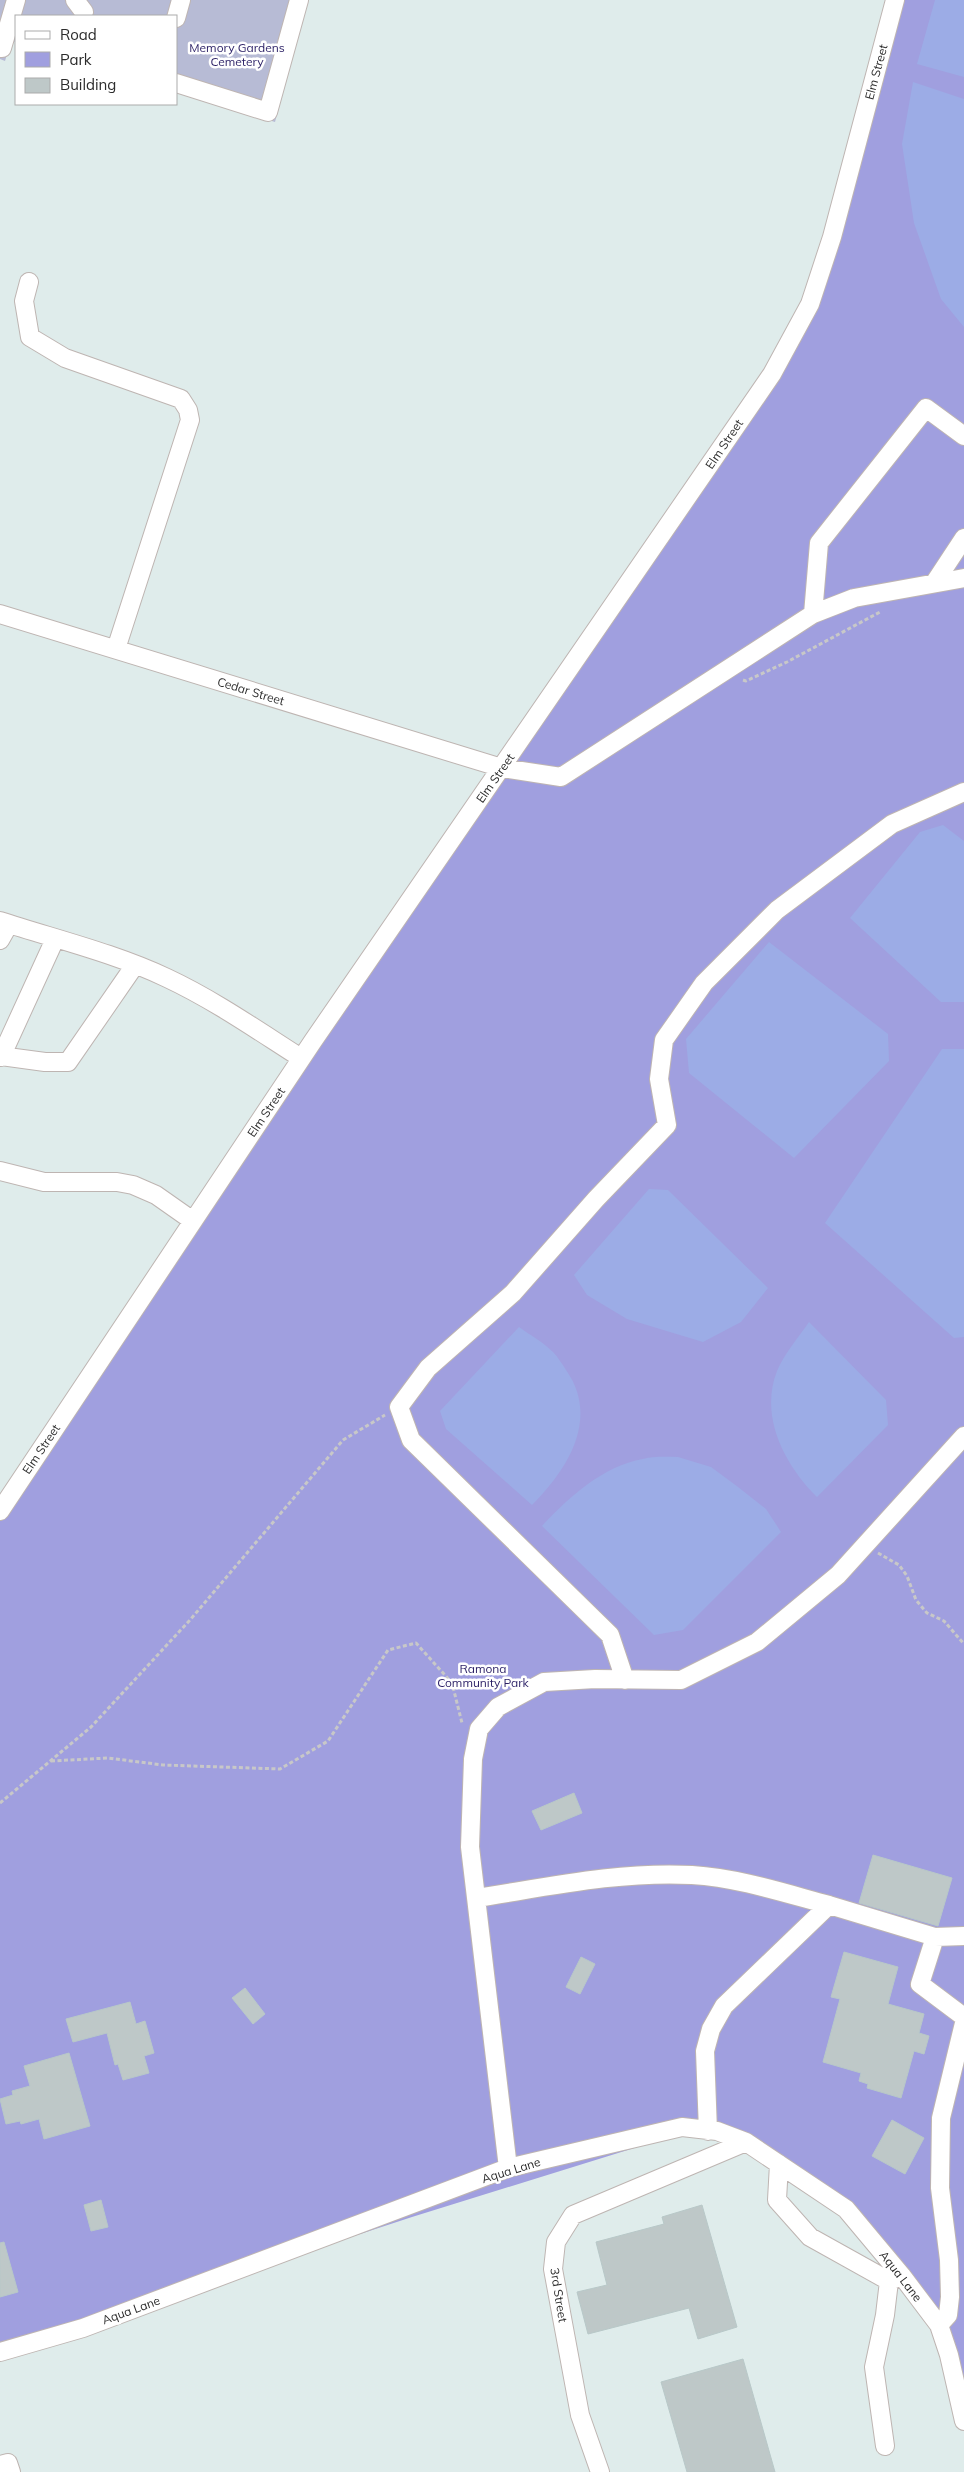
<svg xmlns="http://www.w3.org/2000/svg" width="964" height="2472" viewBox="0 0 964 2472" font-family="Mulish,sans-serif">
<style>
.green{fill:#a09fdf}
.cemetery{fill:#b7bbd5}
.pitch{fill:#9cace6}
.building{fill:#bec8c8;stroke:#b8c8c8}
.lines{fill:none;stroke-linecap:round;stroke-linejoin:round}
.minor-casing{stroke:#beb5b2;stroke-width:20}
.path{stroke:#c8c8c8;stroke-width:3;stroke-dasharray:4 2.5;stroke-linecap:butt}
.minor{stroke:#fff;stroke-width:18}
.labels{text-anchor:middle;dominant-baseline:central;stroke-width:5;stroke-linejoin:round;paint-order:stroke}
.park-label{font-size:12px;fill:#2a1f65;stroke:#fff}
.street-label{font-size:12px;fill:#2c2c2c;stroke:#fff}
</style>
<rect width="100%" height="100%" fill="#dfeceb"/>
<path class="green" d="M895,0H964V2414L949,2355L863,2226L739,2139L676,2135L412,2217L0,2352V1510L798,327Z"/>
<path class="cemetery" d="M0,0H308L275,122L176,91V16H16V42L11,41L5,61L0,59Z"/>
<path class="pitch" d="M935,0H964V77L917,64Z
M913,82L964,99V327L941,299L914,223L902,144Z
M943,825L964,841V1002H941L850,918L920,832Z
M769,942L888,1034L889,1061L794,1158L689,1073L686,1039Z
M942,1049H964V1337L954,1338L825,1223Z
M649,1189L668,1190L768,1288L741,1322L703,1342L627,1319L587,1295L574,1275Z
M809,1322L886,1400L888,1425L817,1497C785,1465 759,1417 777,1371C784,1354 799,1337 809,1322Z
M519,1327C530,1335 543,1342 553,1352C558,1357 562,1364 566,1370C600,1418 568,1469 532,1505L446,1429L440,1411Z
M678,1457L711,1467L738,1487L766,1509L781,1532L683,1630L654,1635L542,1526C569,1497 603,1466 643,1459C654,1456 667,1457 678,1457Z"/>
<path class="building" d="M574,1793L582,1813L541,1830L532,1811Z
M873,1855L952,1878L938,1926L859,1903Z
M844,1952L898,1967L888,2004L924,2014L919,2033L929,2036L924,2054L914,2051L901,2098L867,2088L868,2084L859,2081L861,2073L823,2062L840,1999L831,1997Z
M581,1957L595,1964L580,1994L566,1987Z
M245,1988L265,2014L253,2024L232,1998Z
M130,2002L136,2024L145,2021L154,2053L144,2056L149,2073L123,2080L118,2064L115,2065L107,2033L73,2042L66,2019Z
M69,2053L90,2126L44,2139L39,2119L21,2124L20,2121L6,2124L0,2099L13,2095L12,2091L30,2086L24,2066Z
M892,2120L924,2138L905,2174L872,2156Z
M101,2200L108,2227L91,2231L84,2205Z
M702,2205L737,2327L698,2339L689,2308L588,2334L577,2292L607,2285L596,2242L664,2224L662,2217Z
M4,2242L18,2292L0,2297V2243Z
M743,2359L775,2472H687L661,2382Z"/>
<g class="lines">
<defs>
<path id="minor" d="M75,0L84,12
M176,18L181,0
M0,48H2L16,0
M176,83L268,112L299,0
M29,282L24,301L30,337L65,358L181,399L188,410L190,420L116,649
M935,582L964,538
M0,614L502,768L561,777L813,614L854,598L964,578
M813,614L819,543L926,408L964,436
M0,921C55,939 114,953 167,978C214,1000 257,1030 301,1058
M0,940L9,924
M0,1056L45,1062H68L135,965
M1,1057L55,939
M0,1171L44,1182H117L133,1185L156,1195L193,1221
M0,1511L313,1041L772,374L810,304L832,237L895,0
M625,1680L610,1635L411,1440L399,1407L428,1368L513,1293L596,1199L667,1125L659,1079L664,1040L704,983L777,910L892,824L964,792
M477,1898C547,1887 620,1871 692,1875C739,1878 784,1893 829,1905
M935,1937L964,1936
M708,2131L705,2051L711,2029L724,2006L829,1905L935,1937L920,1984L964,2017
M779,2164L777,2200L810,2237L889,2281L902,2276
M508,2168L470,1847L473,1759L479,1729L498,1707L544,1682L595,1679L681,1680L757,1642L838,1575L964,1436
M939,2325L948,2315L950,2297L949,2260L940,2188L941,2118L964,2023
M0,2352L83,2328L508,2168L682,2127L717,2131L746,2142L846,2209L902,2276L939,2325L949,2355L964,2421
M885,2446L874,2367L885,2315L889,2281
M0,2465L8,2463L11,2472
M600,2472L580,2415L553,2269L556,2242L573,2215L746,2142"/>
</defs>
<use href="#minor" class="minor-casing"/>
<path class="path" d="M743,680L746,681L787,662L880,612
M878,1553L899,1565L907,1576L916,1600L927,1613L944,1621L964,1644
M51,1761L108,1758L163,1765L280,1769L328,1741L388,1650L416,1643L452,1683L462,1723
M0,1803L91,1727L190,1620L343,1440L385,1415"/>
<use href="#minor" class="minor"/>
</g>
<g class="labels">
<g class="park-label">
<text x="237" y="47">Memory Gardens<tspan x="237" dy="14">Cemetery</tspan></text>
<text x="483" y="1668">Ramona<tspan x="483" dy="14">Community Park</tspan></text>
</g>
<g class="street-label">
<text transform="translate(876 72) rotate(-75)">Elm Street</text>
<text transform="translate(724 444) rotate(-56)">Elm Street</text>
<text transform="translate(251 691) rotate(17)">Cedar Street</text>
<text transform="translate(495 778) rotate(-55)">Elm Street</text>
<text transform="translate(266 1112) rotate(-56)">Elm Street</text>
<text transform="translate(41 1449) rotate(-56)">Elm Street</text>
<text transform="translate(511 2170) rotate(-17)">Aqua Lane</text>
<text transform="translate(901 2276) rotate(52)">Aqua Lane</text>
<text transform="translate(559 2295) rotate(81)">3rd Street</text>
<text transform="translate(131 2310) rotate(-20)">Aqua Lane</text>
</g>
</g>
<rect x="15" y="15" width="162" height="90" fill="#ffffff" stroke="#ababab"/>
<rect x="25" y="31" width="25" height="8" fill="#ffffff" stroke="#ababab"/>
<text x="60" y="40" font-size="15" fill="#2c2c2c">Road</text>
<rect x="25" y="52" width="25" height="15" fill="#a09fdf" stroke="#ababab"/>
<text x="60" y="65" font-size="15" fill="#2c2c2c">Park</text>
<rect x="25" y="78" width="25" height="15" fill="#bec8c8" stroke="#ababab"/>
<text x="60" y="90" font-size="15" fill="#2c2c2c">Building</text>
</svg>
